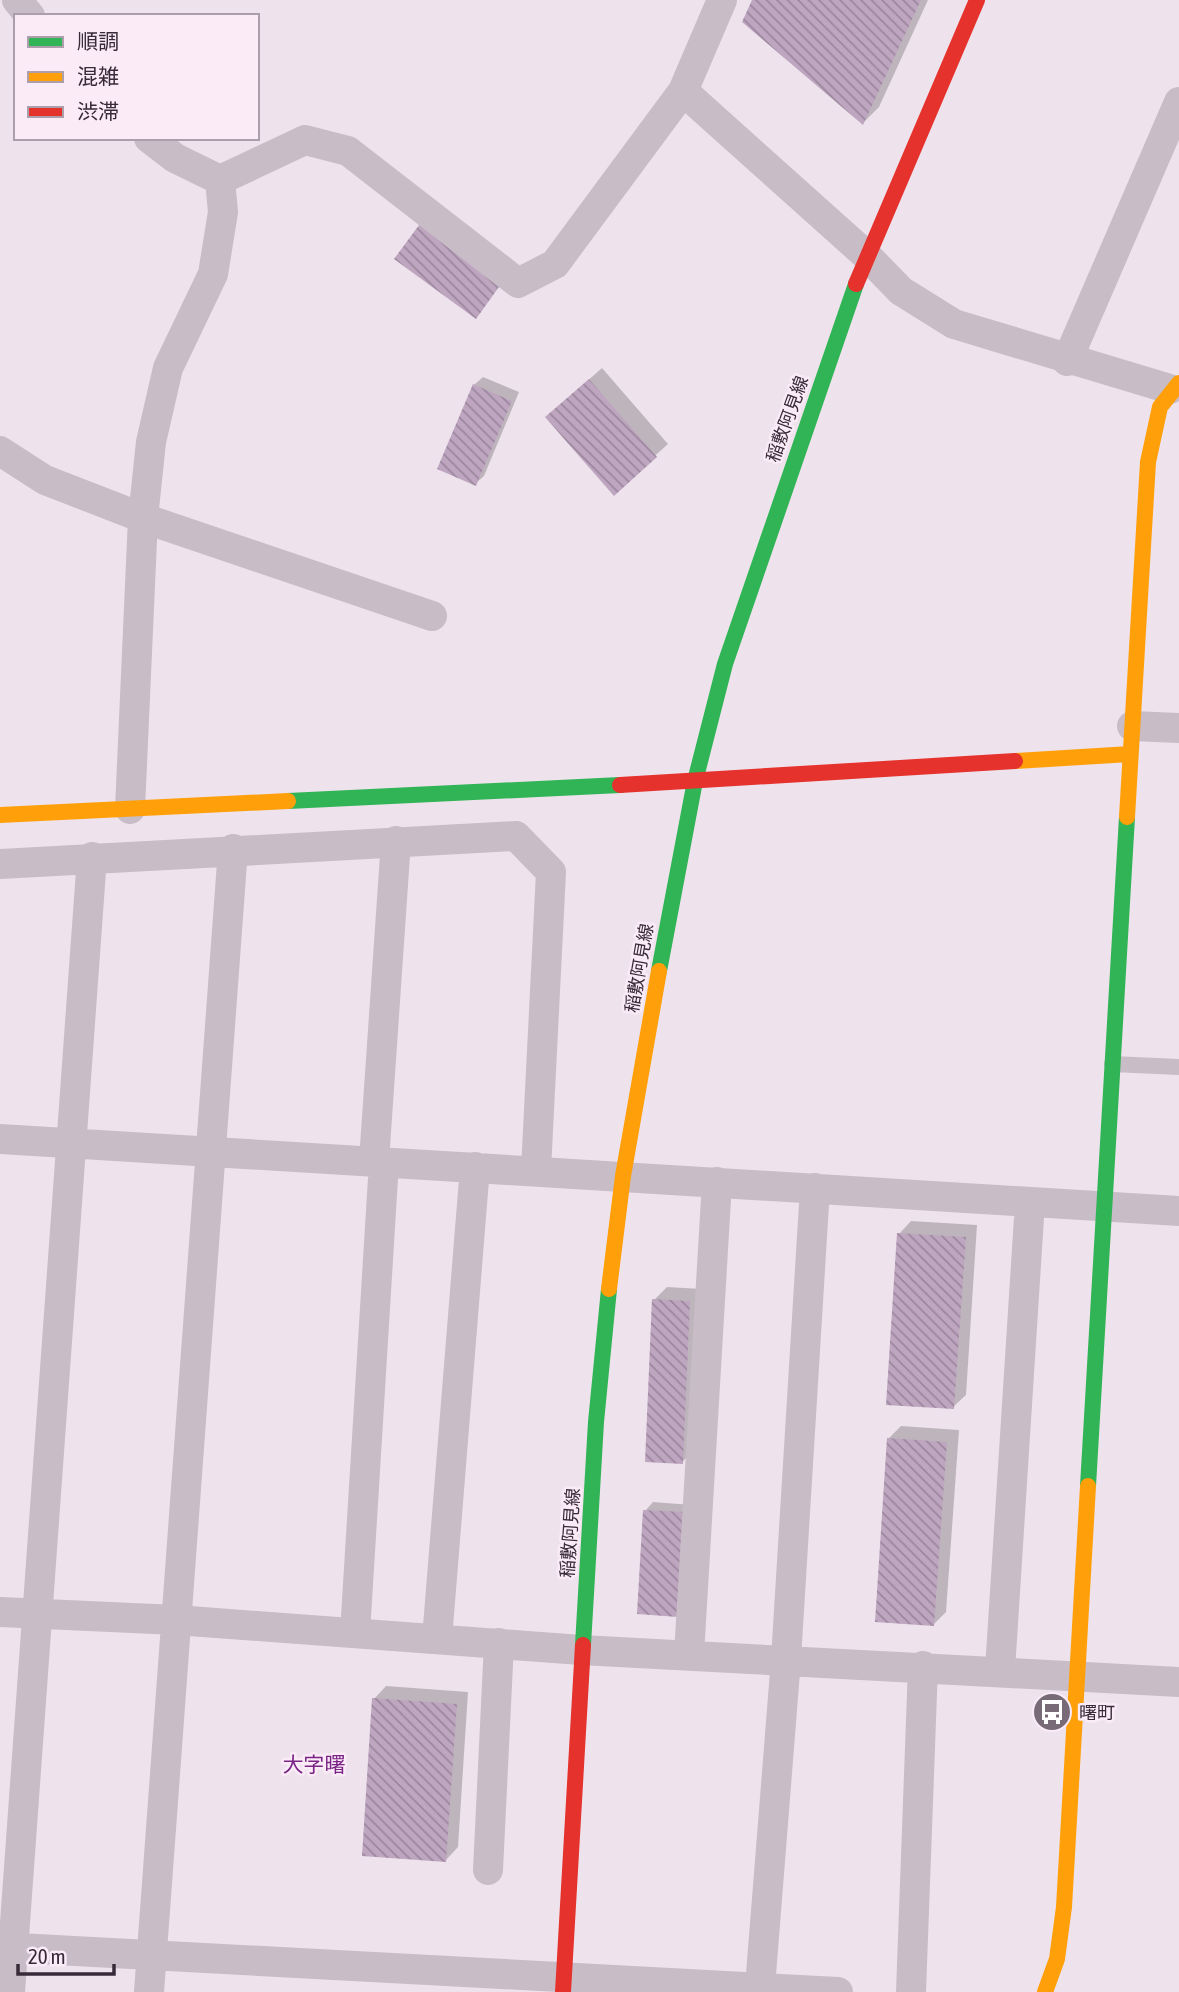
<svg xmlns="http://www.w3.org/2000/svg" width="1179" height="1992" viewBox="0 0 1179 1992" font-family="'Asap Condensed','Noto Sans JP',sans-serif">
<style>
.shadow{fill:#0003}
.building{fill:url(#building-back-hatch)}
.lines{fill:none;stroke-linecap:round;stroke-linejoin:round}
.lane{stroke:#c8bcc6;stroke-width:16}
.street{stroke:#c8bcc6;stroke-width:30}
.fast{stroke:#30b455;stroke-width:16}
.slow{stroke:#ff9f0a;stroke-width:16}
.jam{stroke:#e5322d;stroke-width:16}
.labels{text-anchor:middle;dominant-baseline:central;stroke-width:5;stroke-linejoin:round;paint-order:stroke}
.street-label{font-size:18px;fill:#382a38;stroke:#faebf7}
.poi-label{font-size:18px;fill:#382a38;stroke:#faebf7;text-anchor:start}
.quarter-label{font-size:21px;fill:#7a2486;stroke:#faebf7}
</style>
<defs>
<pattern id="building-back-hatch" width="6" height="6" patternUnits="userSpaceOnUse" patternTransform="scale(1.75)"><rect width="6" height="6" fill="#bea5c0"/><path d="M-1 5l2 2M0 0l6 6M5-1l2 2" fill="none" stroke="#9b879d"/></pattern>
</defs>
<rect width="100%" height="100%" fill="#eee3ec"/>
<path class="shadow" d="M754,0H928L879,107L863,123Z
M396,259L517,264L476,316Z
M602,368L668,444L614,493L560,405Z
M483,377L519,392L484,476L475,484L474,385Z
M911,1221L977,1225L966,1395L953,1407L899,1234Z
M667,1287L702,1289L695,1449L682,1462L654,1300Z
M901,1426L959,1430L946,1612L934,1624L888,1439Z
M653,1502L692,1505L686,1607L645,1511Z
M386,1686L468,1692L458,1847L446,1860L374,1699Z"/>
<path class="building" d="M752,0H921L863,125L742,22Z
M425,217L506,277L476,319L394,259Z
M589,379L657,457L614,496L545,417Z
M473,384L512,401L476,486L437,469Z
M897,1233L966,1237L954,1409L886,1405Z
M652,1299L690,1301L683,1464L645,1462Z
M887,1438L947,1442L934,1626L875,1622Z
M643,1510L685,1512L678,1617L637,1614Z
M372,1698L457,1704L446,1862L362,1856Z"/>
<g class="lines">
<path class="lane" d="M1112,1064L1179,1067"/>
<path class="street" d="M17,0L30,16
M683,91L866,255L901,291L954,324L1170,389
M220,180L305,140L348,151L518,283L555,264L683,91L722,0
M1067,361L1179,102
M0,451L45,480L143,518L432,616
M1132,726L1179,728
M130,809L143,518L151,442L168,368L213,274L223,212L220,180L175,158L149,138
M0,864L516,836L551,872L536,1170
M0,1139L1179,1211
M374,1161L396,841
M0,1612L176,1620L581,1650L1179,1682
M355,1633L384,1162
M437,1639L475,1167
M689,1655L717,1182
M1000,1670L1030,1202
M488,1870L499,1643
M0,1947L838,1992
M760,1987L786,1659L815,1188
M10,1992L92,857
M149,1992L233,849
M911,1992L923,1666"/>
<path class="fast" d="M288,801L620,785
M659,971L695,781L725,664L856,284
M1088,1486L1127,817
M583,1645L596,1422L609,1289"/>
<path class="slow" d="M1015,761L1130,754
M0,815L288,801
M1127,817L1148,462L1160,407L1179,383
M609,1289L623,1176L659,971
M1045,1992L1057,1959L1064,1907L1088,1486"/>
<path class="jam" d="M856,284L977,0
M620,785L1015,761
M563,1992L583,1645"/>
</g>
<defs>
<symbol id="bus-disc" viewBox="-11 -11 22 22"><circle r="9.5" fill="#786b77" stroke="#faebf7"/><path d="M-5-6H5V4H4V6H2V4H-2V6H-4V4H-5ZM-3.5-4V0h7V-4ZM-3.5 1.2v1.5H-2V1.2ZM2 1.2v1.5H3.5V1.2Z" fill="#fff"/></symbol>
</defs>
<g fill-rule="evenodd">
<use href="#bus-disc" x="1030" y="1690" width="44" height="44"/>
</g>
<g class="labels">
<g class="street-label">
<text transform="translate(787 419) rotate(-70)">稲敷阿見線</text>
<text transform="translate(639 968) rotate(-80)">稲敷阿見線</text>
<text transform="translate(570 1533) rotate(-86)">稲敷阿見線</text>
</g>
<g class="poi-label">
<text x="1079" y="1712">曙町</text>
</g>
<g class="quarter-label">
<text x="314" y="1764">大字曙</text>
</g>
</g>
<rect x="14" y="14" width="245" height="126" fill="#faebf7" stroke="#ac9eab" stroke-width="2"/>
<rect x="28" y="37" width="35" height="10" fill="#30b455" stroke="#ac9eab" stroke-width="2"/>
<text x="77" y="49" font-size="21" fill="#382a38">順調</text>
<rect x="28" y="72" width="35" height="10" fill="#ff9f0a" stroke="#ac9eab" stroke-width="2"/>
<text x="77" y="84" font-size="21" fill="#382a38">混雑</text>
<rect x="28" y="107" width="35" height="10" fill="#e5322d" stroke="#ac9eab" stroke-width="2"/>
<text x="77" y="119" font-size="21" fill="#382a38">渋滞</text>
<path d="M18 1964v10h96v-10" fill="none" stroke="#382a38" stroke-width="3.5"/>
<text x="28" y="1964" font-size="21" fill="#382a38" stroke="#faebf7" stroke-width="5" paint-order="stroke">20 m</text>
</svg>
